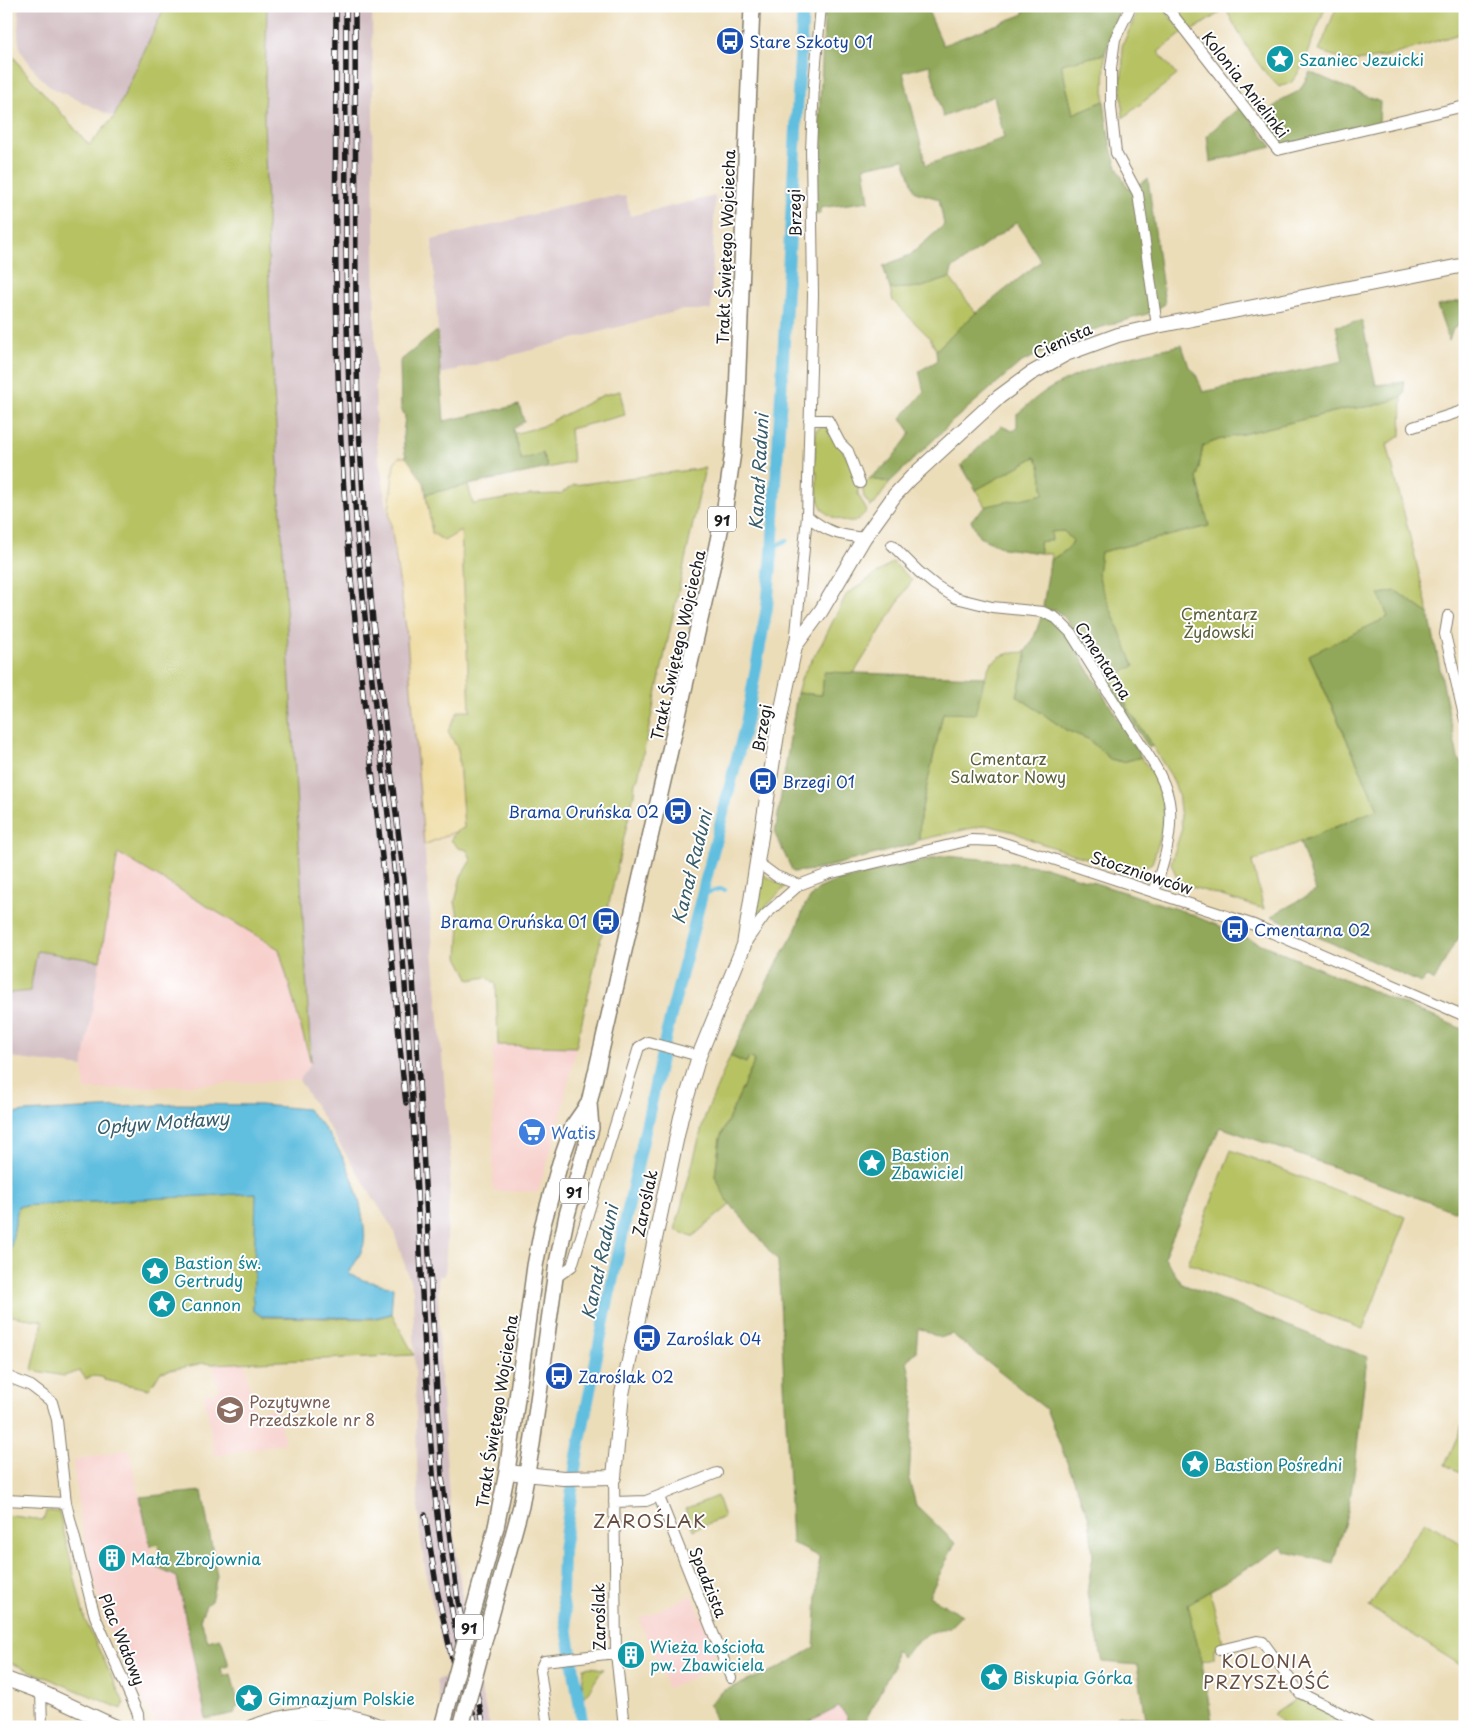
<svg xmlns="http://www.w3.org/2000/svg" width="1471" height="1733" viewBox="0 0 1471 1733" font-family="'Playpen Sans',sans-serif">
<style>
.built{fill:#f7d0cc}
.industrial{fill:#d2bec3}
.green{fill:#b7c264;stroke:#6a6f40}
.forest{fill:#91a85a;stroke:#56623b;fill-rule:evenodd}
.sand{fill:#eeda9e;stroke:#857b5d}
.water{fill:#60bedf;stroke:#3e6d7e}
.lines{fill:none;stroke-linecap:round;stroke-linejoin:round}
.stream{stroke:#60bedf;stroke-width:4}
.canal{stroke:#60bedf;stroke-width:12}
.street-casing{stroke:#847c6a;stroke-width:12}
.secondary-casing{stroke:#847c6a;stroke-width:16}
.primary-casing{stroke:#847c6a;stroke-width:18}
.street{stroke:#fff;stroke-width:10}
.secondary{stroke:#fff;stroke-width:14}
.primary{stroke:#fff;stroke-width:15}
.rail-casing{stroke:#1c1c1c;stroke-width:5.5}
.rail{stroke:#fff;stroke-width:4;stroke-dasharray:11;stroke-linecap:butt}
.primary-bridge-casing{stroke:#847c6a;stroke-width:18;stroke-linecap:butt}
.primary-bridge{stroke:#fff;stroke-width:15}
.labels{text-anchor:middle;dominant-baseline:central;stroke-width:4;stroke-linejoin:round;paint-order:stroke}
.shield{fill:#fff;stroke:#606060;stroke-width:1}
.shield-label{font-size:15px;font-weight:bold;fill:#1c1c1c}
.transit-label{font-size:16px;fill:#164399;stroke:#fff;text-anchor:start}
.culture-label{font-size:16px;fill:#0d838f;stroke:#fff;text-anchor:start}
.street-label{font-size:16px;fill:#1c1c1c;stroke:#fff}
.park-label{font-size:16px;fill:#5a5e39;stroke:#fff}
.shop-label{font-size:16px;fill:#366cbe;stroke:#fff;text-anchor:start}
.education-label{font-size:16px;fill:#785e54;stroke:#fff;text-anchor:start}
.water-label{font-size:18px;font-style:italic;fill:#375d6a;stroke:#fff}
.neighbourhood-label{font-size:18px;letter-spacing:1px;fill:#664e42;stroke:#fff}
.quarter-label{font-size:19px;letter-spacing:1px;fill:#664e42;stroke:#fff}
</style>
<rect width="100%" height="100%" fill="#fff"/>
<filter id="ink" filterUnits="userSpaceOnUse"><feTurbulence type="fractalNoise" baseFrequency=".02" numOctaves="2"/><feDisplacementMap in="SourceGraphic" scale="10" xChannelSelector="R" yChannelSelector="G"/><feConvolveMatrix kernelMatrix="1 2 1 2 8 2 1 2 1" color-interpolation-filters="sRGB"/></filter>
<filter id="wash" filterUnits="userSpaceOnUse"><feTurbulence type="fractalNoise" baseFrequency=".0096" numOctaves="4" result="noise"/><feDisplacementMap in="SourceGraphic" scale="20" xChannelSelector="R" yChannelSelector="G"/><feGaussianBlur stdDeviation="1.12" result="paint"/><feColorMatrix in="noise" values="0 0 0 0 0 0 0 0 0 0 0 0 0 0 0 0 0 1.4 0 .05"/><feComposite in="paint" operator="in"/></filter>
<g filter="url(#wash)">
<rect width="100%" height="100%" fill="#ecddb9"/>
<path class="built" d="M117,852L280,949L311,1063L299,1080L85,1090L83,1067Z
M493,1045L576,1047L559,1124L538,1192L493,1191Z
M245,1362L254,1412L276,1408L285,1443L215,1456L204,1394L219,1391L213,1364Z
M129,1449L155,1567L177,1577L206,1719L166,1727H156L103,1617L80,1518L73,1461Z
M692,1595L716,1652L704,1665L703,1673L668,1688L639,1619Z
M840,1707L847,1716L846,1727H800Z"/>
<path class="industrial" d="M19,6H165L114,117L52,88L38,75L20,50L18,37Z
M267,6H372L376,438L406,628L451,1162L445,1276H438L440,1367L449,1496L462,1596L474,1664L490,1727H445L436,1680L449,1676L427,1579L421,1541L418,1502L413,1290L393,1229L299,1080L311,1063L270,319L264,116Z
M626,196L630,216L715,196L711,310H682L441,374L432,240L598,198Z
M36,951L100,961L83,1067L20,1059L6,1055V1001L10,993L30,991Z"/>
<path class="green" d="M165,6H267L264,116L270,319L311,1063L279,949L118,853L100,961L37,951L30,991L10,993L6,1001V38L11,53L21,67L89,145L114,117Z
M1140,6H1161L1183,33L1158,52L1177,75L1123,118L1121,81L1123,65L1122,46Z
M1171,6H1217L1221,12L1190,32Z
M1224,6H1326L1300,71L1291,83L1279,87C1255,65 1240,35 1224,6Z
M1337,6H1393L1410,11L1412,6H1465V32L1393,55L1351,62L1319,51Z
M1105,54L1104,101L1073,114L1061,64Z
M950,278L976,313L936,350L930,338L893,301L890,289L922,287Z
M620,391L625,415L570,429L573,462L548,468L542,453L521,460L513,434L540,427L603,395Z
M1402,397L1401,436L1387,444L1429,614L1396,591L1380,594L1388,617L1309,656L1378,809L1252,862L1264,909L1179,883L1171,863L1182,828L1178,793L1171,776L1110,679L1101,585L1098,573L1101,552L1208,526L1197,478L1203,446L1218,440L1346,409L1374,406Z
M823,425L827,426L849,461L858,486V494L867,511L858,520C852,522 845,521 838,519C816,513 816,492 817,472H814L816,430Z
M1035,457L1040,465L1044,494L985,507L976,490Z
M705,468L638,778L635,782L634,794L576,1047L498,1045L496,984L487,977L470,980L458,957L460,924L455,902L461,876L471,860L467,850L458,848L451,840L455,832L464,828L458,750L448,731L458,711H470L461,531L444,541L432,533L426,494L468,485L473,504L530,495L560,494L574,485Z
M869,479L890,482L874,505L872,504L871,507L864,497L862,486Z
M1057,531H1064L1073,541C1067,552 1060,553 1050,561L1051,554L1040,553L1039,542L1051,540V532Z
M893,562L912,580L854,673L824,672L822,695L797,693L802,676L822,643L846,595Z
M1025,652L1026,658L1017,696L1066,730L1088,739L1110,759L1123,762L1141,757C1147,766 1155,776 1159,787C1169,812 1160,840 1152,863L1141,869L1113,867L1034,841L1014,832L986,825L919,840L920,817L943,713L985,677L990,664L1001,656L1010,653Z
M761,875H764L785,887L759,914H756Z
M730,1056L746,1063L749,1057L755,1060L720,1138L715,1176L730,1205L692,1237L675,1230L705,1116Z
M1231,1150L1406,1217L1363,1329L1188,1263Z
M257,1193L253,1310L262,1317L374,1319L392,1314L414,1355L213,1364L204,1363L161,1372L149,1389L104,1380V1378C97,1376 92,1375 86,1379L80,1371L64,1376L32,1370L43,1321L6,1315V1264H8L18,1206Z
M1465,1419V1474L1445,1465Z
M717,1496L724,1517L693,1530L685,1509Z
M46,1511L59,1512L85,1620L124,1703L122,1709L6,1661V1515L43,1520Z
M1425,1521L1465,1546V1668L1369,1607Z
M1210,1591L1224,1646L1214,1648V1658L1201,1661L1187,1604Z
M591,1667L603,1669L584,1698L582,1688L584,1668Z
M1297,1698H1302L1346,1719L1339,1727H1285L1273,1715Z"/>
<path class="forest" d="M825,6H926L943,45L1024,14L1023,6H1120L1105,54L1061,64L1073,114L1104,101C1108,132 1110,162 1129,189L1148,179L1165,304L1150,313L1082,333L1020,363L954,420L890,482L869,479L890,461L911,433L901,418L924,392L919,371L937,361L936,350L976,313L1041,261L1017,222L952,269L950,278L922,287L890,289L883,266L910,255L944,225L939,199L915,192L904,159L864,167L869,201L820,208V214L816,215L815,196ZM930,65L943,117L994,96L1004,138L926,165L903,72Z
M1310,72L1380,102L1379,123L1282,145L1260,120L1283,99L1299,91Z
M1241,106L1272,147L1210,162L1207,135Z
M1465,300V321L1453,329L1449,341L1437,306Z
M1362,321L1376,385L1404,382L1405,393L1402,397L1374,406L1346,409L1218,440L1203,446L1197,478L1209,526L1101,552L1098,573L1101,585L1134,666L1110,679L1152,746L1149,748L1065,618L1055,609L1051,611L1043,607L1050,561C1060,553 1067,553 1073,541L1064,531L1051,532L1052,540L1039,542L1040,553L1003,548L979,537L971,520L987,506L1044,494L1040,465L1035,457L976,490L961,465L1001,426L1013,431L1017,427V414C1026,407 1035,398 1044,392C1086,367 1135,354 1182,345L1189,367L1195,372L1203,392L1343,361L1336,326Z
M437,331L444,421L519,405L524,421L513,429L521,460L542,453L548,468L426,494L424,483L406,457L404,448L403,435L405,416L401,409L400,361Z
M1396,591L1429,614L1458,758L1465,766V931L1454,944L1434,981L1427,977L1421,983L1271,916L1316,891L1300,842L1378,809L1309,655L1388,617L1379,594Z
M1042,615L1052,620L1068,636L1141,757L1123,762L1110,759L1088,739L1066,730L1017,696L1026,658L1025,652L1033,640Z
M824,672L985,677L975,714L943,713L920,817L919,840L914,844L815,870L793,872L775,834L797,693L822,695Z
M943,856L982,859L1045,867L1183,911L1465,1030V1209L1453,1211L1370,1180L1220,1127L1164,1257L1182,1284L1367,1357L1355,1467L1348,1511L1333,1563L1286,1552L1282,1547L1188,1604L1203,1669L1213,1727H1104L1118,1715L1146,1718L1137,1665L1103,1662L1087,1593L1093,1556L1089,1518L1046,1409L952,1334L940,1338L918,1328L916,1352L907,1360L914,1397L909,1479L916,1505L955,1543L929,1596L962,1615L950,1627L925,1635L902,1657L895,1650L893,1667L862,1727H846L847,1716L839,1707L800,1727H713L716,1722L709,1704L723,1691L777,1669L814,1648L819,1557L792,1543L778,1261L726,1199L715,1176L720,1138L755,1060L749,1057L746,1063L730,1056L771,974L795,932L805,905L814,893L818,889L836,881Z
M202,1491L217,1576L211,1601L206,1605L200,1619L208,1641L220,1638L222,1641L229,1666L221,1668L223,1676L231,1674L239,1706L235,1709L236,1713L206,1719L177,1577L155,1567L154,1563L162,1561L158,1544L150,1546L140,1497Z"/>
<path class="sand" d="M399,457H406L424,483L432,533L444,541L461,531L470,711H458L448,731L458,750L464,828L424,845L406,628L389,512L394,463Z"/>
<path class="water" d="M178,1104L260,1105L307,1109C338,1140 356,1176 363,1220C364,1228 366,1239 363,1247C360,1256 353,1265 349,1274L363,1280L393,1287L391,1314L374,1318L261,1316L253,1310L256,1193L18,1206L8,1264H6V1115L24,1112Z"/>
<g class="lines">
<path class="stream" d="M6,251L10,252L6,298
M773,548L787,540
M701,895L719,889L725,890
M597,1303L607,1305"/>
<path class="canal" d="M583,1727L562,1597L563,1550L577,1456L607,1305L666,1035L746,723L767,607L772,554L803,6"/>
</g>
</g>
<g filter="url(#ink)">
<g class="lines">
<defs>
<path id="street" d="M1131,6L1115,39L1111,68V107L1116,153L1138,194L1157,326
M1166,6L1278,150L1465,106
M809,420H828L840,443L848,451L860,483
M1413,427L1465,410
M807,516C827,532 838,535 864,538
M892,545L919,572L935,585L956,598L992,607L1043,612L1056,618L1071,633C1090,663 1109,694 1128,724C1144,750 1168,778 1170,809C1172,838 1163,865 1154,892
M1448,616L1445,634L1465,720
M795,645L807,516L813,295L811,150L814,85L821,6
M757,862L776,876L799,885
M746,942L765,915L799,885L828,874L971,840L997,841L1007,844L1254,925L1465,1016
M555,1278L572,1266L639,1047L648,1042L699,1056
M6,1376L31,1386L52,1402L57,1420L66,1503L91,1602L95,1616L138,1714L139,1727
M614,1477L616,1653L624,1727
M659,1497L731,1678
M6,1500L66,1503
M614,1502L646,1501L717,1473
M1220,1650L1257,1641L1263,1642L1300,1693L1369,1727
M41,1692L42,1727
M548,1727L540,1670L544,1661L616,1653"/>
<path id="secondary" d="M507,1472L563,1478L614,1477L622,1394L681,1117L699,1056L744,945L778,728L795,646L821,611L864,538L895,495L911,478L999,397L1030,374L1066,354L1118,335L1157,326L1465,265
M6,1679L41,1692L116,1727
M252,1727C297,1711 336,1707 381,1727"/>
<path id="primary" d="M496,1527L507,1472L535,1266L543,1224L560,1163L573,1126L589,1103
M483,1645L521,1506L532,1444L557,1263L567,1215L591,1128L589,1103L716,550L725,507L733,452L737,395L752,6"/>
</defs>
<use href="#street" class="street-casing"/>
<use href="#secondary" class="secondary-casing"/>
<use href="#primary" class="primary-casing"/>
<use href="#street" class="street"/>
<use href="#secondary" class="secondary"/>
<use href="#primary" class="primary"/>
<defs>
<path id="rail" d="M336,6C336,157 333,309 342,459C350,601 369,742 385,883C393,956 397,1030 406,1103
M346,6C346,177 343,348 356,518C367,674 394,829 405,985C413,1100 418,1216 424,1331C427,1389 430,1447 436,1505C444,1580 460,1653 476,1727
M355,6L356,308L358,411L364,512L373,622L404,880L413,978L442,1477L458,1601L484,1727
M425,1515L437,1590L467,1727"/>
</defs>
<use href="#rail" class="rail-casing"/>
<use href="#rail" class="rail"/>
<defs>
<path id="primary-bridge" d="M442,1727L496,1527
M461,1727L483,1645"/>
</defs>
<use href="#primary-bridge" class="primary-bridge-casing"/>
<use href="#primary-bridge" class="primary-bridge"/>
</g>
</g>
<defs>
<symbol id="bus-disc" viewBox="-11 -11 22 22"><circle r="9.5" fill="#1a4fb4" stroke="#fff"/><path d="M-5-6H5V4H4V6H2V4H-2V6H-4V4H-5ZM-3.5-4V0h7V-4ZM-3.5 1.2v1.5H-2V1.2ZM2 1.2v1.5H3.5V1.2Z" fill="#fff"/></symbol>
<symbol id="sight-disc" viewBox="-11 -11 22 22"><circle r="9.5" fill="#0f9aa8" stroke="#fff"/><path d="M0-6L1.8-2.2L6-1.7L2.9 1.2L3.7 5.4L0 3.3L-3.7 5.4L-2.9 1.2L-6-1.7L-1.8-2.2Z" fill="#fff"/></symbol>
<symbol id="supermarket-disc" viewBox="-11 -11 22 22"><circle r="9.5" fill="#3f7fe0" stroke="#fff"/><path d="M-6-5.5h2.5l.6 2H6L4.5 2H-2.5L-4.4-4H-6ZM-1.5 3.2a1.3 1.3 0 1 0 .1 0ZM3 3.2a1.3 1.3 0 1 0 .1 0Z" fill="#fff"/></symbol>
<symbol id="school-disc" viewBox="-11 -11 22 22"><circle r="9.5" fill="#8d6e63" stroke="#fff"/><path d="M0-5L7-2L0 1L-7-2ZM-4 1L0 2.5L4 1V4Q0 6-4 4Z" fill="#fff"/></symbol>
<symbol id="building-disc" viewBox="-11 -11 22 22"><circle r="9.5" fill="#0f9aa8" stroke="#fff"/><path d="M-4-6H4V6H1V3H-1V6H-4ZM-2.5-4.3h1.7v1.8h-1.7ZM.8-4.3h1.7v1.8H.8ZM-2.5-1h1.7V.8h-1.7ZM.8-1h1.7V.8H.8Z" fill="#fff"/></symbol>
</defs>
<g fill-rule="evenodd">
<use href="#bus-disc" x="714" y="25" width="32" height="32"/>
<use href="#sight-disc" x="1264" y="43" width="32" height="32"/>
<use href="#bus-disc" x="747" y="765" width="32" height="32"/>
<use href="#bus-disc" x="662" y="795" width="32" height="32"/>
<use href="#bus-disc" x="590" y="905" width="32" height="32"/>
<use href="#bus-disc" x="1219" y="913" width="32" height="32"/>
<use href="#supermarket-disc" x="516" y="1116" width="32" height="32"/>
<use href="#sight-disc" x="856" y="1147" width="32" height="32"/>
<use href="#sight-disc" x="139" y="1255" width="32" height="32"/>
<use href="#sight-disc" x="146" y="1288" width="32" height="32"/>
<use href="#bus-disc" x="631" y="1322" width="32" height="32"/>
<use href="#bus-disc" x="543" y="1360" width="32" height="32"/>
<use href="#school-disc" x="214" y="1394" width="32" height="32"/>
<use href="#sight-disc" x="1179" y="1448" width="32" height="32"/>
<use href="#building-disc" x="96" y="1542" width="32" height="32"/>
<use href="#building-disc" x="615" y="1639" width="32" height="32"/>
<use href="#sight-disc" x="978" y="1661" width="32" height="32"/>
<use href="#sight-disc" x="233" y="1682" width="32" height="32"/>
</g>
<g class="labels">
<g class="shield">
<rect x="708" y="506.5" width="28" height="25" rx="4"/>
<rect x="560" y="1178.5" width="28" height="25" rx="4"/>
<rect x="455" y="1614.5" width="28" height="25" rx="4"/>
</g>
<g class="shield-label">
<text x="722" y="519">91</text>
<text x="574" y="1191">91</text>
<text x="469" y="1627">91</text>
</g>
<g class="transit-label">
<text x="749" y="41">Stare Szkoty 01</text>
<text x="782" y="781">Brzegi 01</text>
<text x="659" y="811" text-anchor="end">Brama Oruńska 02</text>
<text x="587" y="921" text-anchor="end">Brama Oruńska 01</text>
<text x="1254" y="929">Cmentarna 02</text>
<text x="666" y="1338">Zaroślak 04</text>
<text x="578" y="1376">Zaroślak 02</text>
</g>
<g class="culture-label">
<text x="1299" y="59">Szaniec Jezuicki</text>
<text x="891" y="1154">Bastion<tspan x="891" dy="18">Zbawiciel</tspan></text>
<text x="174" y="1262">Bastion św.<tspan x="174" dy="18">Gertrudy</tspan></text>
<text x="181" y="1304">Cannon</text>
<text x="1214" y="1464">Bastion Pośredni</text>
<text x="131" y="1558">Mała Zbrojownia</text>
<text x="650" y="1646">Wieża kościoła<tspan x="650" dy="18">pw. Zbawiciela</tspan></text>
<text x="1013" y="1677">Biskupia Górka</text>
<text x="268" y="1698">Gimnazjum Polskie</text>
</g>
<g class="street-label">
<text transform="translate(1246 84) rotate(52)">Kolonia Anielinki</text>
<text transform="translate(794 213) rotate(-92)">Brzegi</text>
<text transform="translate(725 247) rotate(-88)">Trakt Świętego Wojciecha</text>
<text transform="translate(1062 340) rotate(-25)">Cienista</text>
<text transform="translate(677 645) rotate(-77)">Trakt Świętego Wojciecha</text>
<text transform="translate(1104 660) rotate(57)">Cmentarna</text>
<text transform="translate(761 728) rotate(-80)">Brzegi</text>
<text transform="translate(1142 872) rotate(18)">Stoczniowców</text>
<text transform="translate(644 1203) rotate(-78)">Zaroślak</text>
<text transform="translate(496 1411) rotate(-81)">Trakt Świętego Wojciecha</text>
<text transform="translate(709 1582) rotate(68)">Spadzista</text>
<text transform="translate(598 1617) rotate(-91)">Zaroślak</text>
<text transform="translate(123 1639) rotate(68)">Plac Wałowy</text>
</g>
<g class="park-label">
<text x="1219" y="613">Cmentarz<tspan x="1219" dy="18">Żydowski</tspan></text>
<text x="1008" y="758">Cmentarz<tspan x="1008" dy="18">Salwator Nowy</tspan></text>
</g>
<g class="shop-label">
<text x="551" y="1132">Watis</text>
</g>
<g class="education-label">
<text x="249" y="1401">Pozytywne<tspan x="249" dy="18">Przedszkole nr 8</tspan></text>
</g>
<g class="water-label">
<text transform="translate(758 472) rotate(-87)">Kanał Raduni</text>
<text transform="translate(691 867) rotate(-76)">Kanał Raduni</text>
<text transform="translate(162 1122) rotate(-4)">Opływ Motławy</text>
<text transform="translate(599 1262) rotate(-78)">Kanał Raduni</text>
</g>
<g class="neighbourhood-label">
<text x="1267" y="1660">KOLONIA<tspan x="1267" dy="21">PRZYSZŁOŚĆ</tspan></text>
</g>
<g class="quarter-label">
<text x="650" y="1520">ZAROŚLAK</text>
</g>
</g>
<rect width="1471" height="1733" fill="none" stroke="#fff" stroke-width="25"/>
</svg>
